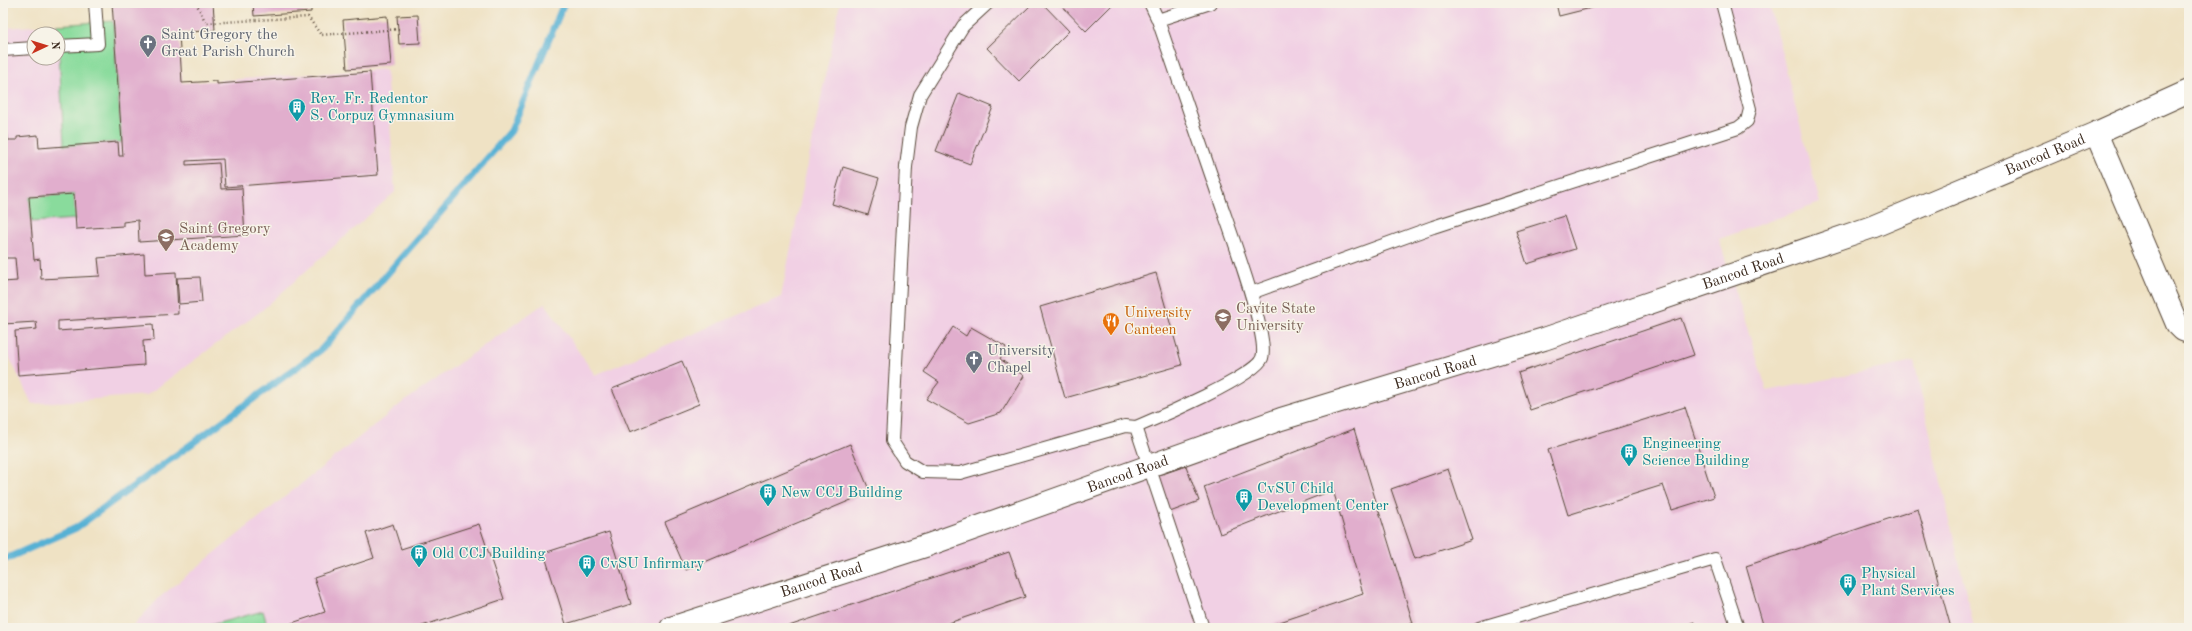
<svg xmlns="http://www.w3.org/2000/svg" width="2192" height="631" font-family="'Old Standard TT',serif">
  <rect width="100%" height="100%" fill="#f7f3e8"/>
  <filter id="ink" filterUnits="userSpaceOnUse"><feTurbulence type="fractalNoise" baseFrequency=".025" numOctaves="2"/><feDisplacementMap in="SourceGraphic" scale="8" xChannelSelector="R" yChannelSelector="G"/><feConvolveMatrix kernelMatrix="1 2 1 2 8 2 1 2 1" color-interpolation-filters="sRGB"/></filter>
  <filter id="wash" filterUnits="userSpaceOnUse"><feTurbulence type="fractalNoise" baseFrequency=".012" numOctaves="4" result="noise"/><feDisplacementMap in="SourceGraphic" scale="16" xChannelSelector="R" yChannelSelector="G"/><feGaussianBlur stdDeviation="0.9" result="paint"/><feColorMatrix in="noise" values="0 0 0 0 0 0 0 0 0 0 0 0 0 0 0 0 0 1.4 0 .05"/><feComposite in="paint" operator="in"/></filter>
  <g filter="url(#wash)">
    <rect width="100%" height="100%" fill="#efe2c4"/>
    <!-- built -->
    <g fill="#f1d0e4" fill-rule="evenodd">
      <polygon points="840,3 1769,3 1820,203 1719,239 1767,391 1914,362 1974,628 131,628 160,597 402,403 545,303 595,375 781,297"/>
      <path d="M177,17L182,83L386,69L395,192L261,311L147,395L32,404L3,344V28ZM34,34H58V58H34Z"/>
    </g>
    <!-- green -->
    <g fill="#89db9c" stroke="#62825d">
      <polygon points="113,21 122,142 64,146 58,34 56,34 56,25"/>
      <polygon points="74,194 76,219 31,222 29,197"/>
      <polygon points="263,611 268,628 200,628"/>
    </g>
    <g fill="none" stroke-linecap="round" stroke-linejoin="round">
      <!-- stream -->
      <polyline stroke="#57b1d4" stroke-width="7" points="3,560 76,528 322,349 511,131 564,3"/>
    </g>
    <g id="blocks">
      <!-- building -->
      <g fill="#e1aecd">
        <polygon points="112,3 213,3 215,30 179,33 182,83 217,81 217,84 370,72 378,175 225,187 223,159 186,161 186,165 219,163 221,189 242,188 245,235 139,242 138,220 123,222 123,226 76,229 74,194 29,197 34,260 40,259 41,279 100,276 98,258 144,254 145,274 176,272 178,314 58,321 58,331 153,324 154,340 143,341 144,365 18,375 15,331 37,329 36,322 3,324 3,282 17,281 15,258 3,258 3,78 8,140 17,140 17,137 38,135 39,148 118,142 119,156 123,156"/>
        <polygon points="253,3 311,3 311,12 254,16"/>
        <polygon points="1033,3 1042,3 1069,31 1019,81 987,48"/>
        <polygon points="1059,3 1114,3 1086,31"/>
        <polygon points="1556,3 1599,3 1599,6 1559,16"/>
        <polygon points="418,15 420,43 399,44 397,16"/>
        <polygon points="387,16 391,65 347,69 343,20"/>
        <polygon points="959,93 993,107 970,164 936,151"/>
        <polygon points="843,167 879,178 868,215 832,204"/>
        <polygon points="1564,216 1575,249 1527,264 1516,231"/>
        <polygon points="1156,273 1182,365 1065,398 1040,307"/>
        <polygon points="200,277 202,302 179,304 177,278"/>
        <polygon points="1681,318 1694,355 1530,410 1518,373"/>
        <polygon points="953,327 966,336 971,327 1006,347 1000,359 1024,376 1001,413 969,423 926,399 939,382 924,372"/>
        <polygon points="682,361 699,404 630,432 612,389"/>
        <polygon points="1685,407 1714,497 1672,510 1663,485 1568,515 1548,450"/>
        <polygon points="1354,429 1413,623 1397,628 1262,628 1363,594 1333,490 1220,534 1204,487"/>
        <polygon points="850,444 870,492 686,570 665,522"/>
        <polygon points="1186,466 1199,501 1170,512 1157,476"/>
        <polygon points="1448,469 1472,540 1415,559 1391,489"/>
        <polygon points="1918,509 1951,628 1764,628 1746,566"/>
        <polygon points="393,524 401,549 479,524 504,599 416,628 286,628 286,625 325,612 314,578 374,558 366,533"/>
        <polygon points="609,532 631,604 566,624 544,553"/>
        <polygon points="1009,552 1025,597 934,628 783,628"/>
        <polygon points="1694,622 1696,628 1677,628"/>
      </g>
    </g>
  </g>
  <g filter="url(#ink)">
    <use href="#blocks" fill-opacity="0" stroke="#564637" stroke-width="1"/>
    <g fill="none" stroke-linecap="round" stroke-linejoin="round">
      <!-- lane casing -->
      <g stroke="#564637" stroke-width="14">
        <g id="lane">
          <polyline points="988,3 963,26 920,95 911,127 906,167 892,441 905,461 923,472 960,473 1125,426 1136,427 1203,628"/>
          <polyline points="1158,20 1210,3"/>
          <polyline points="58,46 98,44 95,3"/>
          <polyline points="3,50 34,48"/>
          <polyline points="1251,293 1433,227 1738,128 1747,121 1750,109 1722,3"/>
          <path d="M1136,427C1158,418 1256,376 1262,358C1270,336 1227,223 1218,195C1198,137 1178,79 1158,20L1150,3"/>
          <polyline points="1479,628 1715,559 1738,628"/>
        </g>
      </g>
      <!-- street casing -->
      <g stroke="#564637" stroke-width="24">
        <polyline id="street" points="2096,133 2177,324 2183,330 2189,332"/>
      </g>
      <!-- secondary casing -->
      <g stroke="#564637" stroke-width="24">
        <g id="secondary">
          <path id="s1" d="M671,628L928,545L1281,419L1544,339L1872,227L2096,133L2189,91"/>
        </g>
      </g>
      <!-- path -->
      <polyline stroke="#564637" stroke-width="2.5" stroke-dasharray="1 3" stroke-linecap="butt" points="196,3 206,23 308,17 321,35 400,29"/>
      <!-- lane -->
      <use href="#lane" stroke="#fff" stroke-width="12"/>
      <!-- street -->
      <use href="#street" stroke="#fff" stroke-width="22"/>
      <!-- secondary -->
      <use href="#secondary" stroke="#fff" stroke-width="22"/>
    </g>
  </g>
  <!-- icons -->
  <defs>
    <g id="church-pin" transform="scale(0.9)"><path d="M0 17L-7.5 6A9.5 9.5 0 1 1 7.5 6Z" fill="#6b7280" stroke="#f7f3e8"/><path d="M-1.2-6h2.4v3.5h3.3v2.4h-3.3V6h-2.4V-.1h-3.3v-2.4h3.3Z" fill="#fff"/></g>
    <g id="building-pin" transform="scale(0.9)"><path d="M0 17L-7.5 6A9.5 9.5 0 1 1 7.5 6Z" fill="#0f9aa8" stroke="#f7f3e8"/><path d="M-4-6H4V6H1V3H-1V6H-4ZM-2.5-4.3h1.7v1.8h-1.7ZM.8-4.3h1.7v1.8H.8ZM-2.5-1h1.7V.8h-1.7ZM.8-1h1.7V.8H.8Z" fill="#fff"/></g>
    <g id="school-pin" transform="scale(0.9)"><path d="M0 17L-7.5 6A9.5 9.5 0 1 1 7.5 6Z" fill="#8d6e63" stroke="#f7f3e8"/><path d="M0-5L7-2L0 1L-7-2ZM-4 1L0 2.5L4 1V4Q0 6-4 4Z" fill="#fff"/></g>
    <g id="university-pin" transform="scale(0.9)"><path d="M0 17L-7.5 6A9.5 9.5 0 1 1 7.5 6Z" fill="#8d6e63" stroke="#f7f3e8"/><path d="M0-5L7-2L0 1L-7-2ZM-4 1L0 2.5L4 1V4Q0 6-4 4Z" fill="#fff"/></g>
    <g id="restaurant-pin" transform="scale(0.9)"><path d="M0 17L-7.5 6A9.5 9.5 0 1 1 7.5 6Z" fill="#e8710a" stroke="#f7f3e8"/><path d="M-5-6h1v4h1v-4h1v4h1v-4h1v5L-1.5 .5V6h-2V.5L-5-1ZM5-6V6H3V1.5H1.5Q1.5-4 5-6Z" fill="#fff"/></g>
  </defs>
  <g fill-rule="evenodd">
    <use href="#church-pin" x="148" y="43"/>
    <use href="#building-pin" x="297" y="107"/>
    <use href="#school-pin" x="166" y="237"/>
    <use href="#university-pin" x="1223" y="317"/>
    <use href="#restaurant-pin" x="1111" y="321"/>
    <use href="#church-pin" x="974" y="359"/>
    <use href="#building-pin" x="1629" y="452"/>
    <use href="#building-pin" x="768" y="492"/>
    <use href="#building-pin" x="1244" y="497"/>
    <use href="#building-pin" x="419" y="553"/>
    <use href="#building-pin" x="587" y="563"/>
    <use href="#building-pin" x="1848" y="582"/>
  </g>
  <g text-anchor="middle" stroke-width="3" stroke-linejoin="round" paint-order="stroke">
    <!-- worship labels -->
    <g font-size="15" fill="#5b616d" stroke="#f7f3e8" text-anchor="start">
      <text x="161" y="39">Saint Gregory the<tspan x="161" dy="17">Great Parish Church</tspan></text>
      <text x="987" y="355">University<tspan x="987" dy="17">Chapel</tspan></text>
    </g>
    <!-- culture labels -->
    <g font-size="15" fill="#0d838f" stroke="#f7f3e8" text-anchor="start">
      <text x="310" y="103">Rev. Fr. Redentor<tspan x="310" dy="17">S. Corpuz Gymnasium</tspan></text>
      <text x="1642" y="448">Engineering<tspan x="1642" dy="17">Science Building</tspan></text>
      <text x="1257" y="493">CvSU Child<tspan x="1257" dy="17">Development Center</tspan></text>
      <text x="781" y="497">New CCJ Building</text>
      <text x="432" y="558">Old CCJ Building</text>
      <text x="600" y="568">CvSU Infirmary</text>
      <text x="1861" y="578">Physical<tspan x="1861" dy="17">Plant Services</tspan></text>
    </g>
    <!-- street labels -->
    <g font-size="15" fill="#3b2a1e" stroke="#f7f3e8">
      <text dy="5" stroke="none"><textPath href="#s1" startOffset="1454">Bancod Road</textPath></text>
      <text dy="5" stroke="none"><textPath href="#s1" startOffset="1130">Bancod Road</textPath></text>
      <text dy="5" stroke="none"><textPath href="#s1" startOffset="806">Bancod Road</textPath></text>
      <text dy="5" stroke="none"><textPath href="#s1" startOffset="482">Bancod Road</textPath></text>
      <text dy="5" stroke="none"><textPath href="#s1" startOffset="158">Bancod Road</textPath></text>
    </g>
    <!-- education labels -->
    <g font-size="15" fill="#785e54" stroke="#f7f3e8" text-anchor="start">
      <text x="179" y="233">Saint Gregory<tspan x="179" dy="17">Academy</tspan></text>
      <text x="1236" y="313">Cavite State<tspan x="1236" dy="17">University</tspan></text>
    </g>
    <!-- food labels -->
    <g font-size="15" fill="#c56008" stroke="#f7f3e8" text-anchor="start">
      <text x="1124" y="317">University<tspan x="1124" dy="17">Canteen</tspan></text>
    </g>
  </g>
  <!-- margin -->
  <rect width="2192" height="631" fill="none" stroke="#f7f3e8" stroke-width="16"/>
  <!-- north arrow -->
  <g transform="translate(46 46) rotate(86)"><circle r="19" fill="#f7f3e8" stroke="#aca397"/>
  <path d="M0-3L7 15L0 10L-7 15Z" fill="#c8321e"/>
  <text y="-6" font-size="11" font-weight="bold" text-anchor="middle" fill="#3b2a1e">N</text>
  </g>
</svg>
